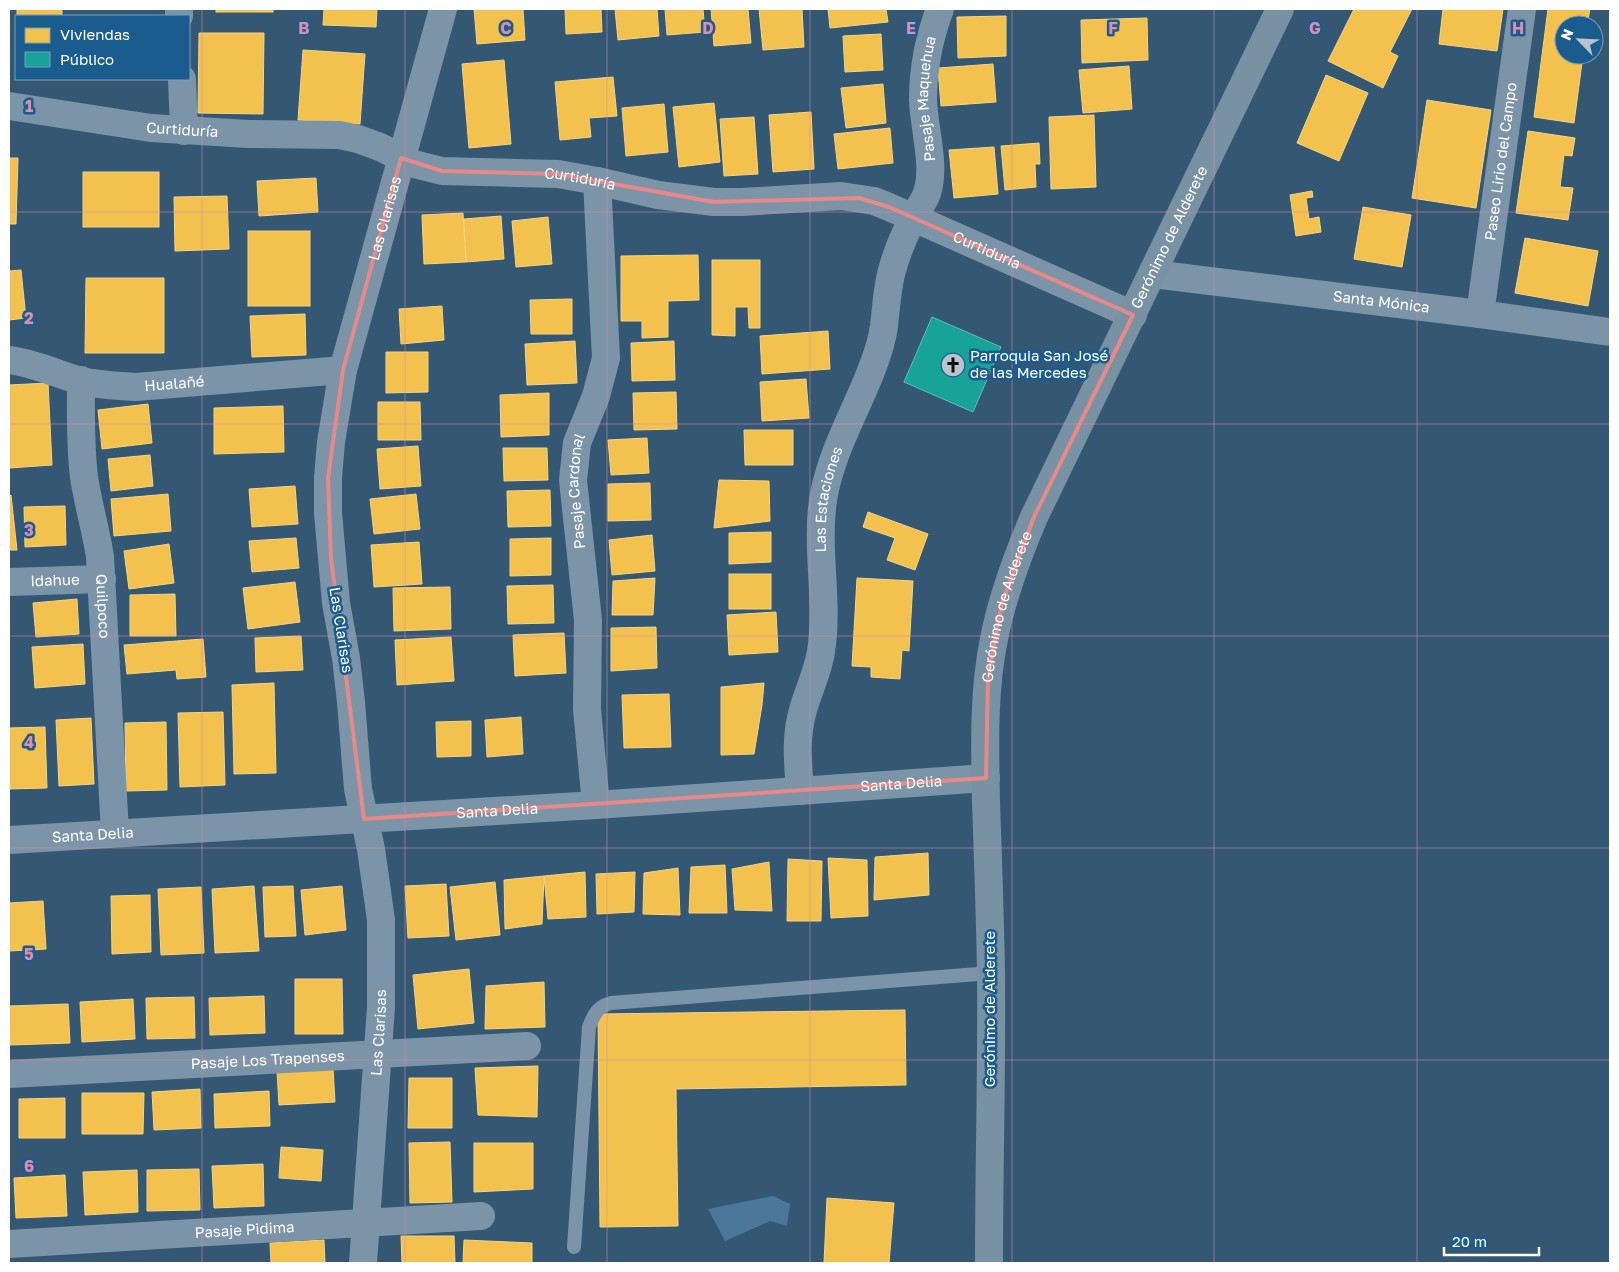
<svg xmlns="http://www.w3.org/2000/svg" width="1619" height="1272" font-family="'Golos Text',sans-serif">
  <rect width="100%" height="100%" fill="#345873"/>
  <!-- water -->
  <polygon fill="#4b789a" points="773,1196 790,1204 787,1226 770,1221 725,1241 708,1209"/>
  <!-- homes -->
  <g fill="#f2c14e" stroke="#f6d483">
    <rect x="17" y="9" width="45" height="7"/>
    <rect x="216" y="9" width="57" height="3"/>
    <polygon points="324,9 377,9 376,27 323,25"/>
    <polygon points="474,9 523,9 525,40 477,44"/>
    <polygon points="565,9 601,9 602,32 566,34"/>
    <polygon points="615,9 657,9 659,36 618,40"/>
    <polygon points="665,9 703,9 705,32 667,35"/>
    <polygon points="711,9 748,9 751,43 714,46"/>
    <polygon points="759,9 802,9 804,47 763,50"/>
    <polygon points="828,9 886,9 888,22 830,28"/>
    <polygon points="1354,9 1412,9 1390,52 1398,56 1383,88 1328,61"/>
    <polygon points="1443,9 1503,9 1497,51 1439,44"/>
    <polygon points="1548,9 1590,9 1587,25 1564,25 1564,55 1583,55 1574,123 1534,117"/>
    <polygon points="1006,16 1006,56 958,58 957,17"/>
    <polygon points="1147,18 1148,60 1082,63 1081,20"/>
    <polygon points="199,33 264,33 263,114 198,113"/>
    <polygon points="881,34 883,70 845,72 843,36"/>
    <polygon points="303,50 365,54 360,124 298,120"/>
    <polygon points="504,60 511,144 469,148 462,64"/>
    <polygon points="993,64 996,102 941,106 938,68"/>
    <polygon points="1129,66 1132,109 1083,113 1079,70"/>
    <polygon points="1326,75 1368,93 1339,161 1297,143"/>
    <polygon points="613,77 617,116 589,118 591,137 560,140 555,82"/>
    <polygon points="883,84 886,123 846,128 841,88"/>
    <polygon points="1427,100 1491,110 1476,208 1412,198"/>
    <polygon points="714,103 720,162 679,167 673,107"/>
    <polygon points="664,104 668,152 626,156 622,108"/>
    <polygon points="811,112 814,169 773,172 769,115"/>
    <polygon points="1094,115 1096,187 1051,189 1049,117"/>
    <polygon points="754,117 758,174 724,176 720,119"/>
    <polygon points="890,128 893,163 838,169 834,134"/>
    <polygon points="1528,131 1575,138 1572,156 1564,155 1560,187 1573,188 1568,220 1516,213"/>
    <polygon points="1039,143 1040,164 1035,164 1036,187 1005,190 1001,146"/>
    <polygon points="994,147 998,194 954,198 949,150"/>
    <polygon points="9,158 18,158 16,224 9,224"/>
    <rect x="83" y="172" width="76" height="55"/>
    <polygon points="316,178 318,212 259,216 257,181"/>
    <polygon points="1312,191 1313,197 1306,198 1309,219 1319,217 1321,232 1296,236 1290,195"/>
    <polygon points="227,196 229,249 175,251 174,197"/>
    <polygon points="1363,207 1411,215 1402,267 1354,259"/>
    <polygon points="463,213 466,262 424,264 422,215"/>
    <polygon points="501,216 504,259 466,262 464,219"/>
    <polygon points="548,217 552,264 516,267 512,221"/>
    <rect x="248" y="231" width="62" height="75"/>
    <polygon points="1525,238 1598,251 1588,306 1515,293"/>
    <polygon points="698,255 699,300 668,301 668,337 642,338 642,321 621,321 621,256"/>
    <polygon points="712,260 760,260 760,328 749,328 748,307 735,307 735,336 712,335"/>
    <polygon points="21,270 26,318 9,320 9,271"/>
    <polygon points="86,278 164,278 164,353 85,353"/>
    <polygon points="572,299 572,334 531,334 530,300"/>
    <polygon points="442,306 444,340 401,344 399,309"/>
    <polygon points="305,314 306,355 252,357 250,316"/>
    <polygon points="828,331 830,369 762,374 760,336"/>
    <polygon points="575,341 577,383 527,385 525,344"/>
    <polygon points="674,341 675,380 632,381 631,343"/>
    <polygon points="386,352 428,352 428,392 386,393"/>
    <polygon points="806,379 809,418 762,421 760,382"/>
    <polygon points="48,383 52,465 9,468 9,385"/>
    <polygon points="676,392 677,429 634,430 633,393"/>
    <polygon points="549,393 549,435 501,437 500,395"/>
    <polygon points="378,402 420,402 421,440 378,440"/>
    <polygon points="148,404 152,443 102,449 98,410"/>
    <polygon points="283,406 284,452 214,454 214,408"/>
    <polygon points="744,430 793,430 793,465 745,465"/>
    <polygon points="647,438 649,473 611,475 608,440"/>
    <polygon points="418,446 421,486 380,489 377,449"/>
    <polygon points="503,448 547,448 548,480 504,481"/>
    <polygon points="150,455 153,486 111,491 108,459"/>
    <polygon points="719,480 769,481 770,521 714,528"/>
    <polygon points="650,483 651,520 608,521 608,484"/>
    <polygon points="295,486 298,524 252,527 249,489"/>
    <polygon points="550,490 551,526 508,527 507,491"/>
    <polygon points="168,494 171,531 114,536 111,499"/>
    <polygon points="416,494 420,529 374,534 370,499"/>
    <polygon points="11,495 17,550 9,550 9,496"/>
    <polygon points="65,506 66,545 25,547 24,507"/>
    <polygon points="868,512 928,534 915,570 887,560 895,538 863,527"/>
    <polygon points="771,532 771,562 729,564 729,533"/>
    <polygon points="652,535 655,571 612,575 609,540"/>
    <polygon points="296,538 299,568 252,572 249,541"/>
    <polygon points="551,538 551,575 510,576 510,539"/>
    <polygon points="419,542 422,584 374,587 371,545"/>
    <polygon points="169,544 174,583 129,589 124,551"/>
    <rect x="729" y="574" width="42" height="35"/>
    <polygon points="655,578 653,615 612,615 613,581"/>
    <polygon points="857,578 913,581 909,651 902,650 900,679 871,677 871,667 852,666"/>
    <polygon points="295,582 300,622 248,629 243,588"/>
    <polygon points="553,585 554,623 508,624 507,586"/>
    <polygon points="450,587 451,629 394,631 393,588"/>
    <polygon points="175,594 176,636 130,636 130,595"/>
    <polygon points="77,599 79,634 36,637 33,603"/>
    <polygon points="776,612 778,652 729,655 727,615"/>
    <polygon points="656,627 657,668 611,671 611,628"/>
    <polygon points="564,633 566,673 515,676 513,635"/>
    <polygon points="301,636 303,670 256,672 255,638"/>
    <polygon points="451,637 454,681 397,685 395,640"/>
    <polygon points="203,639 206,677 177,679 176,670 127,674 124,645"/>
    <polygon points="83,644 85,684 35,688 32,647"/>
    <polygon points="274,683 276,773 234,774 232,685"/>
    <polygon points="764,683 762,705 754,754 721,755 721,687"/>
    <polygon points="669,694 671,747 624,748 622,695"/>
    <polygon points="223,712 225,785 180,787 178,713"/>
    <polygon points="521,717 523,754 487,757 485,720"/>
    <polygon points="91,718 94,784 59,786 56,720"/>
    <polygon points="471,721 471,756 437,757 436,722"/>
    <polygon points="166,722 167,790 126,791 125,723"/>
    <polygon points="45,727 47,788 9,789 9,728"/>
    <polygon points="928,853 929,895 874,900 875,857"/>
    <polygon points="828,858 867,860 868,916 831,918"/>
    <polygon points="788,859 822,861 821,921 787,921"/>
    <polygon points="769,862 772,911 735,910 732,869"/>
    <polygon points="725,865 727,913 689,913 691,867"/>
    <polygon points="678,868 680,915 643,914 644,873"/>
    <polygon points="585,872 586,917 548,919 544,876"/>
    <polygon points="635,872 634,912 597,914 596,874"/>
    <polygon points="544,876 542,924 505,929 504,880"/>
    <polygon points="495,882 500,935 456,940 450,887"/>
    <polygon points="446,884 449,936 408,938 405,886"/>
    <polygon points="254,886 259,951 215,953 212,889"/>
    <polygon points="293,886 296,936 265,937 263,887"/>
    <polygon points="342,886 346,930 305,935 301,890"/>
    <polygon points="201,887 204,953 161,955 158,889"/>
    <polygon points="150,895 151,952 112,954 111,896"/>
    <polygon points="43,901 46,949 9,951 9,903"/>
    <polygon points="469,969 474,1023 418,1029 413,975"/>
    <polygon points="295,979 342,979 343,1034 295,1034"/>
    <polygon points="544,982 545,1027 485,1029 486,986"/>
    <polygon points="264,996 265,1033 210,1035 209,998"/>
    <polygon points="194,997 195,1038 147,1039 146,998"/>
    <polygon points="133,999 135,1039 82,1042 80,1002"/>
    <polygon points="68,1004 70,1043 10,1045 9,1006"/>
    <polygon points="905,1010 906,1085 676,1089 678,1226 600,1227 598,1014"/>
    <polygon points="538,1066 537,1117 478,1115 475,1068"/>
    <polygon points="333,1068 335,1102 279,1105 277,1072"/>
    <polygon points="409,1078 452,1078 452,1128 408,1128"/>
    <polygon points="200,1089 201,1128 154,1130 152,1092"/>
    <polygon points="269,1091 270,1126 215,1128 214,1094"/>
    <polygon points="82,1093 144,1093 143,1134 82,1134"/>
    <polygon points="65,1098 65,1138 19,1138 19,1099"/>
    <polygon points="450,1142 452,1202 410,1203 409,1143"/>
    <polygon points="474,1143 533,1143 533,1189 474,1192"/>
    <polygon points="281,1147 323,1150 321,1181 279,1178"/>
    <polygon points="263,1164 264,1206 214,1208 212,1166"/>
    <polygon points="199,1169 200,1210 147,1211 147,1170"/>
    <polygon points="137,1170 138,1212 85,1215 83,1172"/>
    <polygon points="65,1175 67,1216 16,1218 14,1178"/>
    <polygon points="827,1198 894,1203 889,1263 824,1263"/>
    <polygon points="401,1236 454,1236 455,1263 402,1263"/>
    <polygon points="324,1240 325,1263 271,1263 270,1243"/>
    <polygon points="464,1240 532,1243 532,1263 463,1263"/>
  </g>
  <!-- public -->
  <polygon fill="#17a398" stroke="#5dbfb7" points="932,317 1001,347 973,412 904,382"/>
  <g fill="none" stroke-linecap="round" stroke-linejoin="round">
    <!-- lane -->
    <path stroke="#7b94a7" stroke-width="14" d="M574,1247L589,1027C594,1014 598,1006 611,1003L991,973"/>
    <!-- street -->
    <g stroke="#7b94a7" stroke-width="28">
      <polyline points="179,9 179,16"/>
      <polyline points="182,79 184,131"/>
      <path id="s1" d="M9,106L151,128L248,134L339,135L358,139L380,147L414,164L442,171L558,174L597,181L658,195L714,202H742L841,196L874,201L889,207L1133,315"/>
      <path id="s2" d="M1153,274L1480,314L1610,332"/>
      <path id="s3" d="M1480,314L1522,9"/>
      <path id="s4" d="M9,360C34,363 57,374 81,381C99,385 118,386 136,387L343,370"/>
      <path id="s5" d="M81,380C81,413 80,445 84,477C88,504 96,530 100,557L115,833"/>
      <path id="s6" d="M9,582L102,579"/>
      <path id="s7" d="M800,791C798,763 795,737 803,710C809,688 820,668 822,644C828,595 815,544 824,494C833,448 857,409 873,366C878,353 882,340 884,326C886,309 887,291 891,274C896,255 904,235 913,218C918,209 924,202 927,193C936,166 924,129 923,100C923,68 929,38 940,9"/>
      <path id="s8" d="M596,805L587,709L588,620L573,480L577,443L596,396L606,358L597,181"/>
      <path id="s9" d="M9,840L596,805L986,778"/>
      <path id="s10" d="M9,1074L527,1046"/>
      <path id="s11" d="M9,1244L481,1216"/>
      <path id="s12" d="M363,1263L381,1007V920L371,849L358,789L351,702L346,658L336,603L328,513V478L331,442L343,370L443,9"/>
    </g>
    <!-- secondary -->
    <path stroke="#7891a3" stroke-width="28" id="s13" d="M989,1263C989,1166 992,1069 991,972C990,915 988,858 986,802C985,748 983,692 994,639C1002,597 1017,557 1034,517L1280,9"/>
  </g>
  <!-- marked area -->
  <path fill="none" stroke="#e88989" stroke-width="4" stroke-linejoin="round" d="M401,158L442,171L558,174L714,202L859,198L889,207L1133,315L1034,517L1002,603L988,678L986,778L364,819L331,558L328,478L343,370Z"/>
  <!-- grid -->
  <path fill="none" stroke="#e08cad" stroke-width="1" stroke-opacity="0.55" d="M202,9V1263M405,9V1263M607,9V1263M810,9V1263M1012,9V1263M1214,9V1263M1417,9V1263M9,212H1610M9,424H1610M9,636H1610M9,848H1610M9,1060H1610"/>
  <!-- icons -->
  <defs>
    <g id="church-disc" transform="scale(1.25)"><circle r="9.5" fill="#b8c5ce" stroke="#1a5c8d"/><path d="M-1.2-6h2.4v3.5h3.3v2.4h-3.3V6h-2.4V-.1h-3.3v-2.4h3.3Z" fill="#111"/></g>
  </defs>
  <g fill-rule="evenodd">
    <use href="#church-disc" x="953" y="365"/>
  </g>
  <g text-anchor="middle" stroke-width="5" stroke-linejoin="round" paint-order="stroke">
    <!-- street labels -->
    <g font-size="15" fill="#fff" stroke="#1a5c8d">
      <text dy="5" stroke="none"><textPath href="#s7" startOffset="716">Pasaje Maquehua</textPath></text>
      <text dy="5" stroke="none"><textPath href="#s1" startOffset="175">Curtiduría</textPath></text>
      <text dy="5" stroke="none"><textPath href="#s3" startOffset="154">Paseo Lirio del Campo</textPath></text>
      <text dy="5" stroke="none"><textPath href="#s1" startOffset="580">Curtiduría</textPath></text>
      <text dy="5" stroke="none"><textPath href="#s12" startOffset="1056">Las Clarisas</textPath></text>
      <text dy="5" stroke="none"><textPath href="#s13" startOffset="1064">Gerónimo de Alderete</textPath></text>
      <text dy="5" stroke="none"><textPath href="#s1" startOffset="1000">Curtiduría</textPath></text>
      <text dy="5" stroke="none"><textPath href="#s2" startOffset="230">Santa Mónica</textPath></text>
      <text dy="5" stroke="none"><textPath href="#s4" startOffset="169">Hualañé</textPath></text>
      <text dy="5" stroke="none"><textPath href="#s8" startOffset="315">Pasaje Cardonal</textPath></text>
      <text dy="5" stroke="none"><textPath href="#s7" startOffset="296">Las Estaciones</textPath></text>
      <text dy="5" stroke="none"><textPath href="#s6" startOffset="46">Idahue</textPath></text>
      <text dy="5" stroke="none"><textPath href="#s5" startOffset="228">Quilpoco</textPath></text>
      <text dy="5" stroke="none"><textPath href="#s13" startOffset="659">Gerónimo de Alderete</textPath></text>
      <text transform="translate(341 630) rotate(81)" y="5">Las Clarisas</text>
      <text dy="5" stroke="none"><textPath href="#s9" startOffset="894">Santa Delia</textPath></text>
      <text dy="5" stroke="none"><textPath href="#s9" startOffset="489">Santa Delia</textPath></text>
      <text dy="5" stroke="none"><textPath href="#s9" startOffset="84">Santa Delia</textPath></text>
      <text transform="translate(990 1009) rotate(-90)" y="5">Gerónimo de Alderete</text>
      <text dy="5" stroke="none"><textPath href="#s12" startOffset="231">Las Clarisas</textPath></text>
      <text dy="5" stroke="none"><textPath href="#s10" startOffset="259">Pasaje Los Trapenses</textPath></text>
      <text dy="5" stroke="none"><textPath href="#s11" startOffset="236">Pasaje Pidima</textPath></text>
    </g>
    <!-- poi labels -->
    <g font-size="15" fill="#fff" stroke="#1a5c8d" text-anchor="start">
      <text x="970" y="361">Parroquia San José<tspan x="970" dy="17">de las Mercedes</tspan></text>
    </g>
  </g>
  <g font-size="16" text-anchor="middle" font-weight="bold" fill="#e08cad" stroke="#1a5c8d" stroke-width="5" stroke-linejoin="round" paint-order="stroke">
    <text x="304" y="34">B</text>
    <text x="506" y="34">C</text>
    <text x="708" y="34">D</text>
    <text x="911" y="34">E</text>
    <text x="1113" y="34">F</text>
    <text x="1315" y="34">G</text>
    <text x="1518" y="34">H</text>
    <text x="29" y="112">1</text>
    <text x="29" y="324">2</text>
    <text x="29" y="536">3</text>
    <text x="29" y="748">4</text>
    <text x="29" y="960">5</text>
    <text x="29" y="1172">6</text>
  </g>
  <!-- border -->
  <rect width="1619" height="1272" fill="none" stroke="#ffffff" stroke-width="20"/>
  <!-- legend -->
  <rect x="15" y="15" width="175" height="65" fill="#1a5c8d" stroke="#769dbb"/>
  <rect x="25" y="28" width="25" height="15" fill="#f2c14e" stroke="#769dbb"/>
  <text x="60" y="40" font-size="15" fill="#ffffff">Viviendas</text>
  <rect x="25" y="52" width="25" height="15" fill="#17a398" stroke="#769dbb"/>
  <text x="60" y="65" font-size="15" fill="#ffffff">Público</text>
  <!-- north arrow -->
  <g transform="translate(1579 40) rotate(294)"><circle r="24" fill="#1a5c8d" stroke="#769dbb"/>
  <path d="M0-4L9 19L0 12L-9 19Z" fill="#b8c5ce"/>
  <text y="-8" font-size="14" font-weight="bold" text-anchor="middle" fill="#ffffff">N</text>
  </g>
  <!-- scale -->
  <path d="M1444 1247v8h95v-8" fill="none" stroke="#ffffff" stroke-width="2.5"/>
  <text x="1452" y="1247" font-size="15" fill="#ffffff" stroke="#1a5c8d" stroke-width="4" paint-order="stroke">20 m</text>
</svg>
